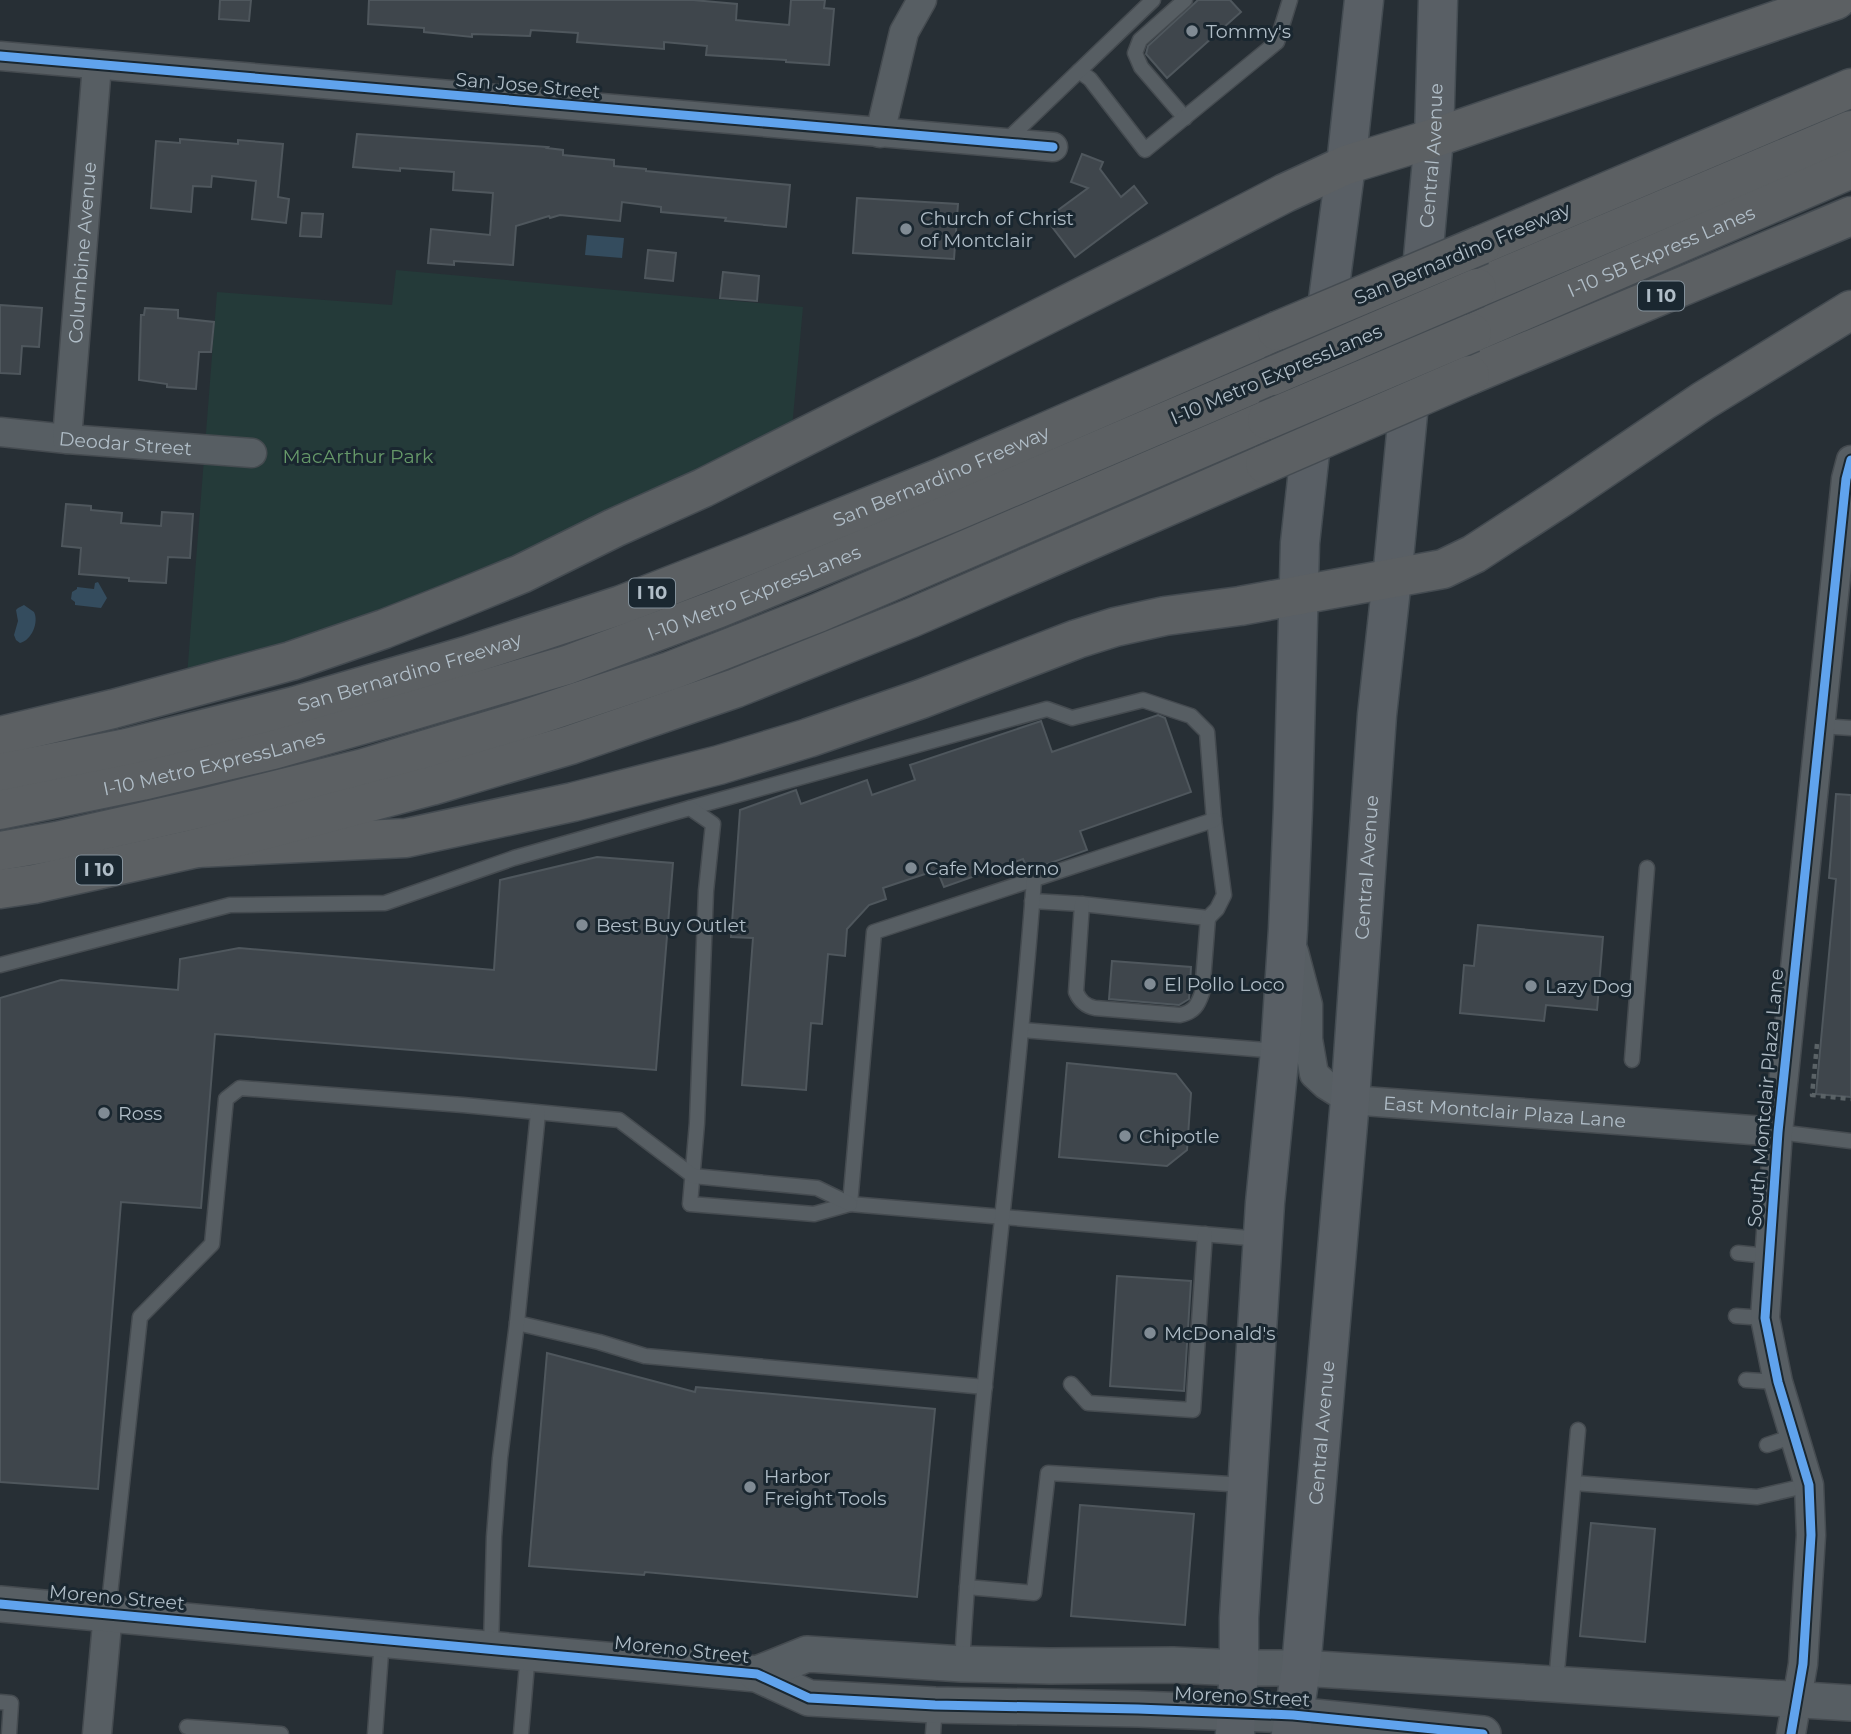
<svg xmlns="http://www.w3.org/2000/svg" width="1851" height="1734" font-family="Montserrat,sans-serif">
  <rect width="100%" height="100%" fill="#272f35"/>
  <!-- green -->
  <polygon fill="#243a39" points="396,270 803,307 792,428 655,500 363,619 187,676 217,292 392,305"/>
  <!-- water -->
  <g fill="#344c5e">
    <polygon points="587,235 624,238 622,258 585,255"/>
    <polygon points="98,582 107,598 101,608 75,605 75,602 71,599 72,592 77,589 77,587 94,589 95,583"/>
    <path d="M24,605L34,612C39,622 32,640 20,643L16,640L14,635L18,621L16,610L18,608Z"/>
  </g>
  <!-- building -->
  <g fill="#3f464c" stroke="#4f575d" stroke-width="2">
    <polygon points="220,0 251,0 249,21 219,19"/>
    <polygon points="369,0 693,0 737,4 736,20 789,25 791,0 825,0 824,8 834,9 829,65 786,62 786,60 706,55 707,46 664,42 664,49 577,42 578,33 531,30 530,36 472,34 472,37 424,32 424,28 368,24"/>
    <polygon points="1198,0 1230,0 1241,12 1167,78 1146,54 1148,46"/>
    <polygon points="357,134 548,147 547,148 563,150 563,155 614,160 614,166 646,169 646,171 790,185 786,227 725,221 726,218 661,212 661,207 622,202 620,221 560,215 550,218 549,216 516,226 513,265 454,261 454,265 428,263 431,229 490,235 493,193 453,190 454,172 400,168 400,171 353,167"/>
    <polygon points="180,139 238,144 238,140 283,144 278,197 289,199 286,223 252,219 256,181 212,176 211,187 193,186 191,212 151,208 156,141 180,143"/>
    <polygon points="1082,154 1103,162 1100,169 1121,197 1134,186 1147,203 1075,257 1046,219 1088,188 1071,182"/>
    <polygon points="857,198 958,204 954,259 853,253"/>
    <polygon points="302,213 323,214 321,237 300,236"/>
    <polygon points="648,250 676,253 673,281 645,278"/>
    <polygon points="723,272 759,276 757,301 720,298"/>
    <polygon points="0,305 42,308 39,347 22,346 20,374 0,373"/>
    <polygon points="145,308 178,310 178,318 214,322 211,352 199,352 196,389 167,387 167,384 139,380 141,315 144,315"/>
    <polygon points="66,504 91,506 91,510 122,513 121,523 161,526 162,512 193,514 190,558 168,557 166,583 129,581 129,578 79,574 81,548 62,546"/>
    <polygon points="1158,715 1165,718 1191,792 1080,831 1087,850 1028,871 1023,859 944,887 937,870 883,888 886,899 869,905 847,929 845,956 828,954 822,1024 811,1023 806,1090 742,1085 753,938 731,937 740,810 796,790 801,804 867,780 872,795 915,780 910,765 1041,721 1052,752"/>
    <polygon points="1836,794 1851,795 1851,1097 1816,1094 1836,879 1829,878"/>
    <polygon points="597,857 673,863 656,1070 215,1034 201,1208 121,1202 98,1489 0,1482 0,998 61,980 178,990 180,959 239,948 494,970 500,880"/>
    <polygon points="1478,925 1603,937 1597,1010 1546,1005 1544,1021 1460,1013 1464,965 1474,966"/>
    <polygon points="1112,961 1191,967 1189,999 1179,1005 1109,999"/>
    <polygon points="1067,1063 1176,1074 1191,1093 1187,1150 1167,1166 1059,1157"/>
    <polygon points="1117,1276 1191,1281 1184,1391 1110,1386"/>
    <polygon points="547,1353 695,1392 696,1387 935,1409 917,1597 645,1572 644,1575 529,1566"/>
    <polygon points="1080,1505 1194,1514 1185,1625 1071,1616"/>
    <polygon points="1591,1523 1655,1529 1645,1642 1580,1636"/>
  </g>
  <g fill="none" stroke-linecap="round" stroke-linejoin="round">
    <!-- service casing -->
    <g stroke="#454b50" stroke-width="17">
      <g id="service">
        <polyline points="1185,0 1140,40 1135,53 1141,67 1185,118"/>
        <polyline points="1079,71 1090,79 1145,150 1277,42 1290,0"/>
        <polyline points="1005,142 1153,0"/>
        <polyline points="1820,726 1851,728"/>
        <polyline points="690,808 1047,709 1072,718 1143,700 1191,716 1207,732 1214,820 1224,895 1217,909 1208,918 1082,904 1032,901"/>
        <path d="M1082,904L1076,992C1080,1001 1085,1006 1095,1008L1180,1015C1194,1012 1198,1005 1202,993L1208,918"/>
        <polyline points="0,965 230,905 385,903 514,858 690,808 713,824 706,891 697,1123 690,1204 814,1214 850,1204 1261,1239"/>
        <polyline points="1022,1030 1278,1051"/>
        <polyline points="1632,1060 1647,868"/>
        <polyline points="1778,1132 1851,1141"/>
        <polyline points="850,1204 874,932 1214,820"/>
        <polyline points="1738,1253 1768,1256"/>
        <polyline points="1736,1316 1765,1318"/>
        <polyline points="517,1323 599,1342 645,1356 985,1387"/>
        <polyline points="1746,1380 1778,1382"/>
        <polyline points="1071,1384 1088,1403 1193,1410 1205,1234"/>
        <polyline points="1767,1445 1794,1436"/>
        <polyline points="1574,1483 1757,1497 1809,1485"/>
        <polyline points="967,1587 1034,1593 1048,1473 1246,1485"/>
        <polyline points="108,1613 140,1317 212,1244 226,1099 240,1088 463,1105 619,1120 693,1176 817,1188 850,1204"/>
        <polyline points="491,1648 494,1537 500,1458 517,1323 538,1113"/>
        <path d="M962,1664C977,1401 1015,1141 1034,879"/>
        <polyline points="1556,1683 1578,1430"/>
        <polyline points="0,1702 11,1703 9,1734"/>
        <polyline points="187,1727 281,1734"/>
        <polyline points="375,1734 382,1639"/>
        <polyline points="521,1734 528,1653"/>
        <polyline points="933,1734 935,1705"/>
      </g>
    </g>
    <!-- minor casing -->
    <g stroke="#454b50" stroke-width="31">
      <g id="minor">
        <polyline points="0,56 1053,147"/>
        <polyline points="880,133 904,32 922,0"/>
        <path id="s1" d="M0,432L67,439L252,453"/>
        <path id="s2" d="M67,439L97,65"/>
        <path id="s3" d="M1294,952L1308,1005V1039L1314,1074L1326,1085L1350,1100L1778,1132"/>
        <polyline points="97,1734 108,1613"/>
        <polyline points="1791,1734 1803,1664 1811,1535 1809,1485 1778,1382 1765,1318 1778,1132 1846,479 1851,460"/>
      </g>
    </g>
    <!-- tertiary casing -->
    <g stroke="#454b50" stroke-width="38">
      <g id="tertiary">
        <polyline points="0,1604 757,1674 809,1698 935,1705 1138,1709 1293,1715 1483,1734"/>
        <polyline points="757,1674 807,1654 962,1664 1050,1666 1173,1665 1239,1668 1301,1668 1851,1703"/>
      </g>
    </g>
    <!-- primary casing -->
    <g stroke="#444c52" stroke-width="41">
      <g id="primary">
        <path id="s4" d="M1419,302L1434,138L1438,0"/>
        <polyline points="1323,338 1346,165 1364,0"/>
        <polyline points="1235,1734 1239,1668 1239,1618 1265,1203 1280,1051 1288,929 1293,808 1300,543 1314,416"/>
        <path id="s5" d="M1291,1734L1301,1668L1350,1100L1377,715L1392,579L1412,372"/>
      </g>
    </g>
    <!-- motorway casing -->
    <g stroke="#444b51" stroke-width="41">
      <g id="motorway">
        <polyline points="1481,245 1851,88"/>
        <polyline points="1477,288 1851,130"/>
        <path id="s6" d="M1472,333L1851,169"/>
        <polyline points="1470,375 1851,216"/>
        <polyline points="0,736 113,709 291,661 384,629 455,601 521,574 614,528 703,488 1167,254 1285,193 1346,165 1434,138 1836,0"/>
        <path id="s7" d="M0,773L127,748L295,706L466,656L621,605L754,553L942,477L1277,331"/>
        <path id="s8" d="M0,810L142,781L273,750L404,713L567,665L717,609L954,512L1272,376"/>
        <polyline points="197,848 406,838 573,802 719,765 808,738 921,699 1077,639 1115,627 1165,616 1240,606 1443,569 1474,554 1563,496 1703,401 1851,310"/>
        <polyline points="0,851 57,841 207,807 364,768 520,721 670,671 818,613 1267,420"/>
        <polyline points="0,889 34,884 197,848 431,786 570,745 736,688 911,618 1265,464"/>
      </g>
    </g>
    <!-- path -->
    <polyline stroke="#5a6266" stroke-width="4.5" stroke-dasharray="5 5" stroke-linecap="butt" points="1817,1044 1812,1095 1851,1099"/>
    <!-- service -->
    <use href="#service" stroke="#575e63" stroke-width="14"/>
    <!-- minor -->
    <use href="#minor" stroke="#575e63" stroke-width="28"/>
    <!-- tertiary -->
    <use href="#tertiary" stroke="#575e63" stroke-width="35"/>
    <!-- primary -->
    <use href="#primary" stroke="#595f65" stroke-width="38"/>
    <!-- motorway -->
    <use href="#motorway" stroke="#5c6063" stroke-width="38"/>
    <!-- motorway-bridge casing -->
    <g stroke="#444b51" stroke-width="41" stroke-linecap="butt">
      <g id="motorway-bridge">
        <polyline points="1277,331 1481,245"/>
        <polyline points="1272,376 1477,288"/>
        <polyline points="1267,420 1472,333"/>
        <polyline points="1265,464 1470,375"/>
      </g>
    </g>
    <!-- motorway-bridge -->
    <use href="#motorway-bridge" stroke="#5c6063" stroke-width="38"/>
    <!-- cycleway casing -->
    <g stroke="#1a2730" stroke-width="13">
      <g id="cycleway">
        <polyline points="0,56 1053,147"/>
        <polyline points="0,1604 757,1674 809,1698 935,1705 1138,1709 1293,1715 1483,1734"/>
        <polyline points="1791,1734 1803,1664 1811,1535 1809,1485 1778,1382 1765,1318 1778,1132 1846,479 1851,460"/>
      </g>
    </g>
    <!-- cycleway -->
    <use href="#cycleway" stroke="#60a3ed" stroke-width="9"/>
  </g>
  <!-- markers -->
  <g fill="#808b94" stroke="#1a2730" stroke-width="2.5">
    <circle cx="1192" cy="31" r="7"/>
    <circle cx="906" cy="229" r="7"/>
    <circle cx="911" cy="868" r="7"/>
    <circle cx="582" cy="925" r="7"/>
    <circle cx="1150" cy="984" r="7"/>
    <circle cx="1531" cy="986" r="7"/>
    <circle cx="104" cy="1113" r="7"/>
    <circle cx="1125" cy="1136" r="7"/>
    <circle cx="1150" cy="1333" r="7"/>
    <circle cx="750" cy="1487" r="7"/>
  </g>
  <g text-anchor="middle" stroke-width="6" stroke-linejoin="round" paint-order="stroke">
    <!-- shield labels -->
    <g fill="#1a2730" stroke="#83909a" stroke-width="2">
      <rect x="1638" y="281.5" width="46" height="29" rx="5"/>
      <rect x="629" y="578.5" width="46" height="29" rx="5"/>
      <rect x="76" y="855.5" width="46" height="29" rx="5"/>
    </g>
    <g font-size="18" font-weight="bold" fill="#b0bdc7">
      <text x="1661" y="302">I 10</text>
      <text x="652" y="599">I 10</text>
      <text x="99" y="876">I 10</text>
    </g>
    <!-- poi labels -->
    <g font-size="19" fill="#b0bdc7" stroke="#1a2730" text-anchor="start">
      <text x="1206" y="38">Tommy's</text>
      <text x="920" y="225">Church of Christ<tspan x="920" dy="22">of Montclair</tspan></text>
      <text x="925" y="875">Cafe Moderno</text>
      <text x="596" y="932">Best Buy Outlet</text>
      <text x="1164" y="991">El Pollo Loco</text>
      <text x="1545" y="993">Lazy Dog</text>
      <text x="118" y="1120">Ross</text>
      <text x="1139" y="1143">Chipotle</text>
      <text x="1164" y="1340">McDonald's</text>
      <text x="764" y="1483">Harbor<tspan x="764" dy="22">Freight Tools</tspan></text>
    </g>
    <!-- street labels -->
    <g font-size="19" fill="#b0bdc7" stroke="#1a2730">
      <text transform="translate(528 85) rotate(5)" y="7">San Jose Street</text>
      <text dy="7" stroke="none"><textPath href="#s4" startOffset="147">Central Avenue</textPath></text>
      <text dy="7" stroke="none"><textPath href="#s6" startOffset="206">I-10 SB Express Lanes</textPath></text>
      <text dy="7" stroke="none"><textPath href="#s2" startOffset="187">Columbine Avenue</textPath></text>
      <text transform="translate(1462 253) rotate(-23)" y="7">San Bernardino Freeway</text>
      <text transform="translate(1276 374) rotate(-23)" y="7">I-10 Metro ExpressLanes</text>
      <text dy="7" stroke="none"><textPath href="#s1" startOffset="126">Deodar Street</textPath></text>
      <text dy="7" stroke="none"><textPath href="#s7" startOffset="989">San Bernardino Freeway</textPath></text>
      <text dy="7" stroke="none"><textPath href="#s8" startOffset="786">I-10 Metro ExpressLanes</textPath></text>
      <text dy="7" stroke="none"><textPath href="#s7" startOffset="422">San Bernardino Freeway</textPath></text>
      <text dy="7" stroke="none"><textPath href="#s8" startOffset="219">I-10 Metro ExpressLanes</textPath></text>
      <text dy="7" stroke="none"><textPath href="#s5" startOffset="870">Central Avenue</textPath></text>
      <text transform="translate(1765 1098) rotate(-85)" y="7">South Montclair Plaza Lane</text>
      <text dy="7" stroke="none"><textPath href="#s3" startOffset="324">East Montclair Plaza Lane</textPath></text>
      <text dy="7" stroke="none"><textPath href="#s5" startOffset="303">Central Avenue</textPath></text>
      <text transform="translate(117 1597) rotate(5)" y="7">Moreno Street</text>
      <text transform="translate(682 1649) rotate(6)" y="7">Moreno Street</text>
      <text transform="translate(1242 1696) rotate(3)" y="7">Moreno Street</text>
    </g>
    <!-- park labels -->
    <g font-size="19" fill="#669969" stroke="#1a2730">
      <text x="358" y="463">MacArthur Park</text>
    </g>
  </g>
</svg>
